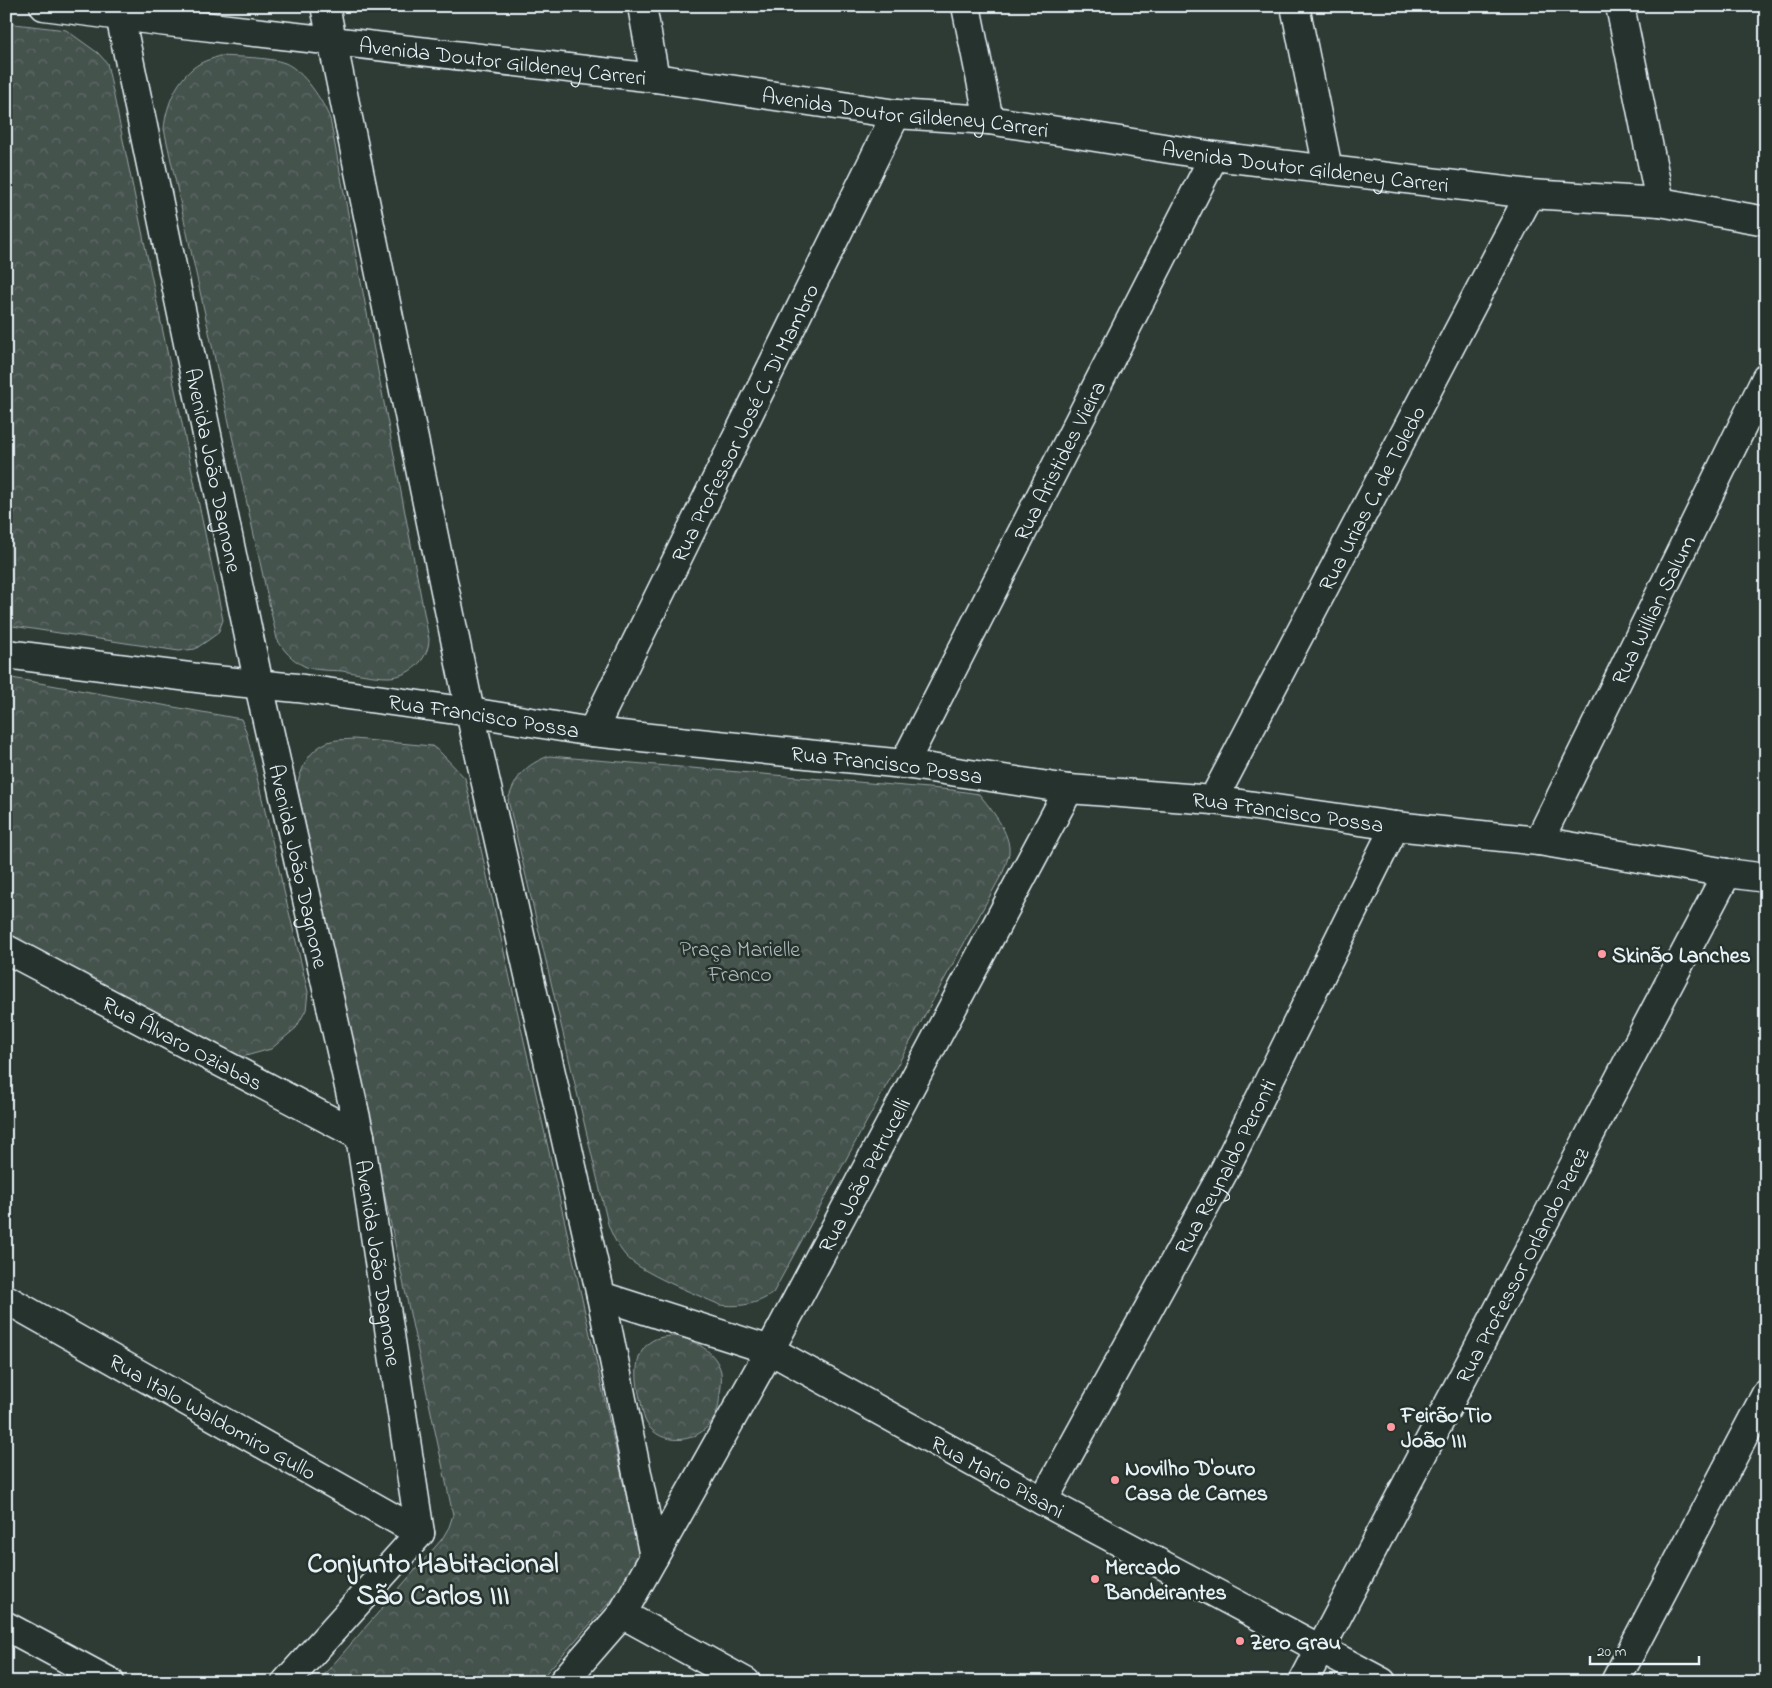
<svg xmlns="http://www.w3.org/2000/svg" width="1772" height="1688" font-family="'Indie Flower',sans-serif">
  <defs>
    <pattern id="park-crowns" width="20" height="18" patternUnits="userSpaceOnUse" patternTransform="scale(1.25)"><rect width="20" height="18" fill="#45524e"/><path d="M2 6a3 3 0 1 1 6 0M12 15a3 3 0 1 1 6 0" fill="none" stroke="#606b68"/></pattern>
  </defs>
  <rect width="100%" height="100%" fill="#2e3b35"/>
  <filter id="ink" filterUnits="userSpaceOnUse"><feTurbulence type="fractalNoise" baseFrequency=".02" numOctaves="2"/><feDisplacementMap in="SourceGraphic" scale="10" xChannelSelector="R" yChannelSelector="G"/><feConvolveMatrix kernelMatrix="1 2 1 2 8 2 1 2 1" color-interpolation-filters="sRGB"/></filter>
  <g filter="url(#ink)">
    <!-- park -->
    <g fill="url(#park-crowns)" stroke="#96a2a3">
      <polygon points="6,23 66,30 98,53 107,63 223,620 218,633 207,641 195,649 179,651 6,625"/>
      <path d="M219,56C236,57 270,57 285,63C304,71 323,101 330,119L429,639C429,660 409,677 388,677C373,677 357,673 342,671C331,670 314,671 304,666C291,659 284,651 277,639L164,129C166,105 178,75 201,63C206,60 213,59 219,56Z"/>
      <polygon points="6,677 241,719 246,731 308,992 306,1010 296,1028 271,1049 242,1057 230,1053 6,936"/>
      <path d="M354,739L432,746L440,752L465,778L638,1548V1564L619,1592L538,1682H318L442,1539L449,1527L453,1515L297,785C302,768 308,751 326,743C333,739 346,740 354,739Z"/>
      <path d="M549,756L952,790L979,794C991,809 1011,833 1009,853C1008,859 1005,866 1003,872L773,1293C757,1305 739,1307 720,1305C696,1294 640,1273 625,1255C617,1245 612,1235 608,1224L508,800C516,776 525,765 549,756Z"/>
      <path d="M676,1336C694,1340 716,1351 721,1372C722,1378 721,1388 720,1394C718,1410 718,1416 706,1428C689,1445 656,1444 645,1420C643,1415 642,1407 641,1402C636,1382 632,1356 650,1342C657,1337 667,1336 676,1336Z"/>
    </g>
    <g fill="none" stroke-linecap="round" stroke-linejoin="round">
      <!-- minor casing -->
      <g stroke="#e8f1f8" stroke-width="31">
        <g id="minor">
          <path id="s1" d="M44,6L159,21L655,78L896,114L989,120L1214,156L1530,194L1660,202L1766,221"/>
          <path id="s2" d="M118,6L259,685L360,1136L420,1533L286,1682"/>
          <polyline points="325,6 470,712 601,1296 654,1557 622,1614 563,1682"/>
          <polyline points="642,6 655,78"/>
          <polyline points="966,6 989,120"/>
          <polyline points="1295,6 1328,169"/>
          <polyline points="1620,6 1660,202"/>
          <path id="s3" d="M6,654L205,679L297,688L470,712L592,732L904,764L1069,789L1213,800L1395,826L1539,841L1727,873L1766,878"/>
          <path id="s4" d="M592,732L896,114"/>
          <path id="s5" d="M904,764L1214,156"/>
          <path id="s6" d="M1213,800L1530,194"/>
          <path id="s7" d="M1539,841L1766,378"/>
          <path id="s8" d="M6,949L360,1136"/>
          <path id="s9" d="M601,1296L770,1350L1043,1501L1382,1682"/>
          <path id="s10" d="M6,1299L420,1533"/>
          <path id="s11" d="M1043,1501L1224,1171L1395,826"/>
          <path id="s12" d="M654,1557L770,1350L1069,789"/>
          <polyline points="622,1614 746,1682"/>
          <polyline points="6,1626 110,1682"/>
          <path id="s13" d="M1303,1682L1727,873"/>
          <polyline points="1615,1682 1766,1394"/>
        </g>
      </g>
      <!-- minor -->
      <use href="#minor" stroke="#26332d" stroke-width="28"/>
    </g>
  </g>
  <!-- markers -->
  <g fill="#ff9aa2" stroke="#26332d" stroke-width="2">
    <circle cx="1602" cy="954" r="5"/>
    <circle cx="1391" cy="1427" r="5"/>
    <circle cx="1115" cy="1480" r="5"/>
    <circle cx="1095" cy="1579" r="5"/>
    <circle cx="1240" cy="1641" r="5"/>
  </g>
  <g text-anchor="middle" stroke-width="5" stroke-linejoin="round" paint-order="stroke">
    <!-- street labels -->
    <g font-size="22" fill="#e8f1f8" stroke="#26332d">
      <text dy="8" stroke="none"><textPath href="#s1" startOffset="462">Avenida Doutor Gildeney Carreri</textPath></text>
      <text dy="8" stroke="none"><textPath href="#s1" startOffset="868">Avenida Doutor Gildeney Carreri</textPath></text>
      <text dy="8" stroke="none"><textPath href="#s1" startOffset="1272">Avenida Doutor Gildeney Carreri</textPath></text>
      <text dy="8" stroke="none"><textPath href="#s4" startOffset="345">Rua Professor José C. Di Mambro</textPath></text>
      <text dy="8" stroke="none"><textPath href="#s5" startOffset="341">Rua Aristides Vieira</textPath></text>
      <text dy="8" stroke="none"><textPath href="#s2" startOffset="474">Avenida João Dagnone</textPath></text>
      <text dy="8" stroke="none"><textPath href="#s6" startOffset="341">Rua Urias C. de Toledo</textPath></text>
      <text dy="8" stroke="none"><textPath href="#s7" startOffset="258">Rua Willian Salum</textPath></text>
      <text dy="8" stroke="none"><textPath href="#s3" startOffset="482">Rua Francisco Possa</textPath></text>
      <text dy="8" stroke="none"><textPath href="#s3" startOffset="888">Rua Francisco Possa</textPath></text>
      <text dy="8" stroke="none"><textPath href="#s3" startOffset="1292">Rua Francisco Possa</textPath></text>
      <text dy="8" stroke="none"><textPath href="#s2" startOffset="879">Avenida João Dagnone</textPath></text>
      <text dy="8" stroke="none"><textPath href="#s8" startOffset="200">Rua Álvaro Oziabas</textPath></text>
      <text dy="8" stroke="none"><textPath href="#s11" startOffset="381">Rua Reynaldo Peronti</textPath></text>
      <text dy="8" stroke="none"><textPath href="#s12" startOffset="436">Rua João Petrucelli</textPath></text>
      <text dy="8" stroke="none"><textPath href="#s2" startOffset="1284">Avenida João Dagnone</textPath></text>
      <text dy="8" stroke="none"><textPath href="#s13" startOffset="471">Rua Professor Orlando Perez</textPath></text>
      <text dy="8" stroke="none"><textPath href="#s10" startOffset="238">Rua Italo Waldomiro Gullo</textPath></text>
      <text dy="8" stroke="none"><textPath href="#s9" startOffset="438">Rua Mario Pisani</textPath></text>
    </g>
    <!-- park labels -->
    <g font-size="22" fill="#afb9bc" stroke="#26332d">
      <text x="740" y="956">Praça Marielle<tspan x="740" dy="25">Franco</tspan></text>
    </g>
    <!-- poi labels -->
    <g font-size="22" font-weight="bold" fill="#e8f1f8" stroke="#26332d" text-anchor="start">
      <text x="1612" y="962">Skinão Lanches</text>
      <text x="1401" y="1422">Feirão Tio<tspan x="1401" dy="25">João III</tspan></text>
      <text x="1125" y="1475">Novilho D'ouro<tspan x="1125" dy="25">Casa de Carnes</tspan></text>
      <text x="1105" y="1574">Mercado<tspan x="1105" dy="25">Bandeirantes</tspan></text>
      <text x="1250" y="1649">Zero Grau</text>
    </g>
    <!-- district labels -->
    <g font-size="28" font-weight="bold" fill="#e8f1f8" stroke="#26332d">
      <text x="433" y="1572">Conjunto Habitacional<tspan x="433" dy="32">São Carlos III</tspan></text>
    </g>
  </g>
  <!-- margin -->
  <rect width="1772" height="1688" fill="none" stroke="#26332d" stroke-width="25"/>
  <rect x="12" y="12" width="1747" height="1663" fill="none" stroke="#e8f1f8" stroke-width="2" filter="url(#ink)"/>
  <!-- scale -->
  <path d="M1590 1656v8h109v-8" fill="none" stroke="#e8f1f8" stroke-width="2.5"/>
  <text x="1597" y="1656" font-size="15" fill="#e8f1f8" stroke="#26332d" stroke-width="4" paint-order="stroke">20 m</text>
</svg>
